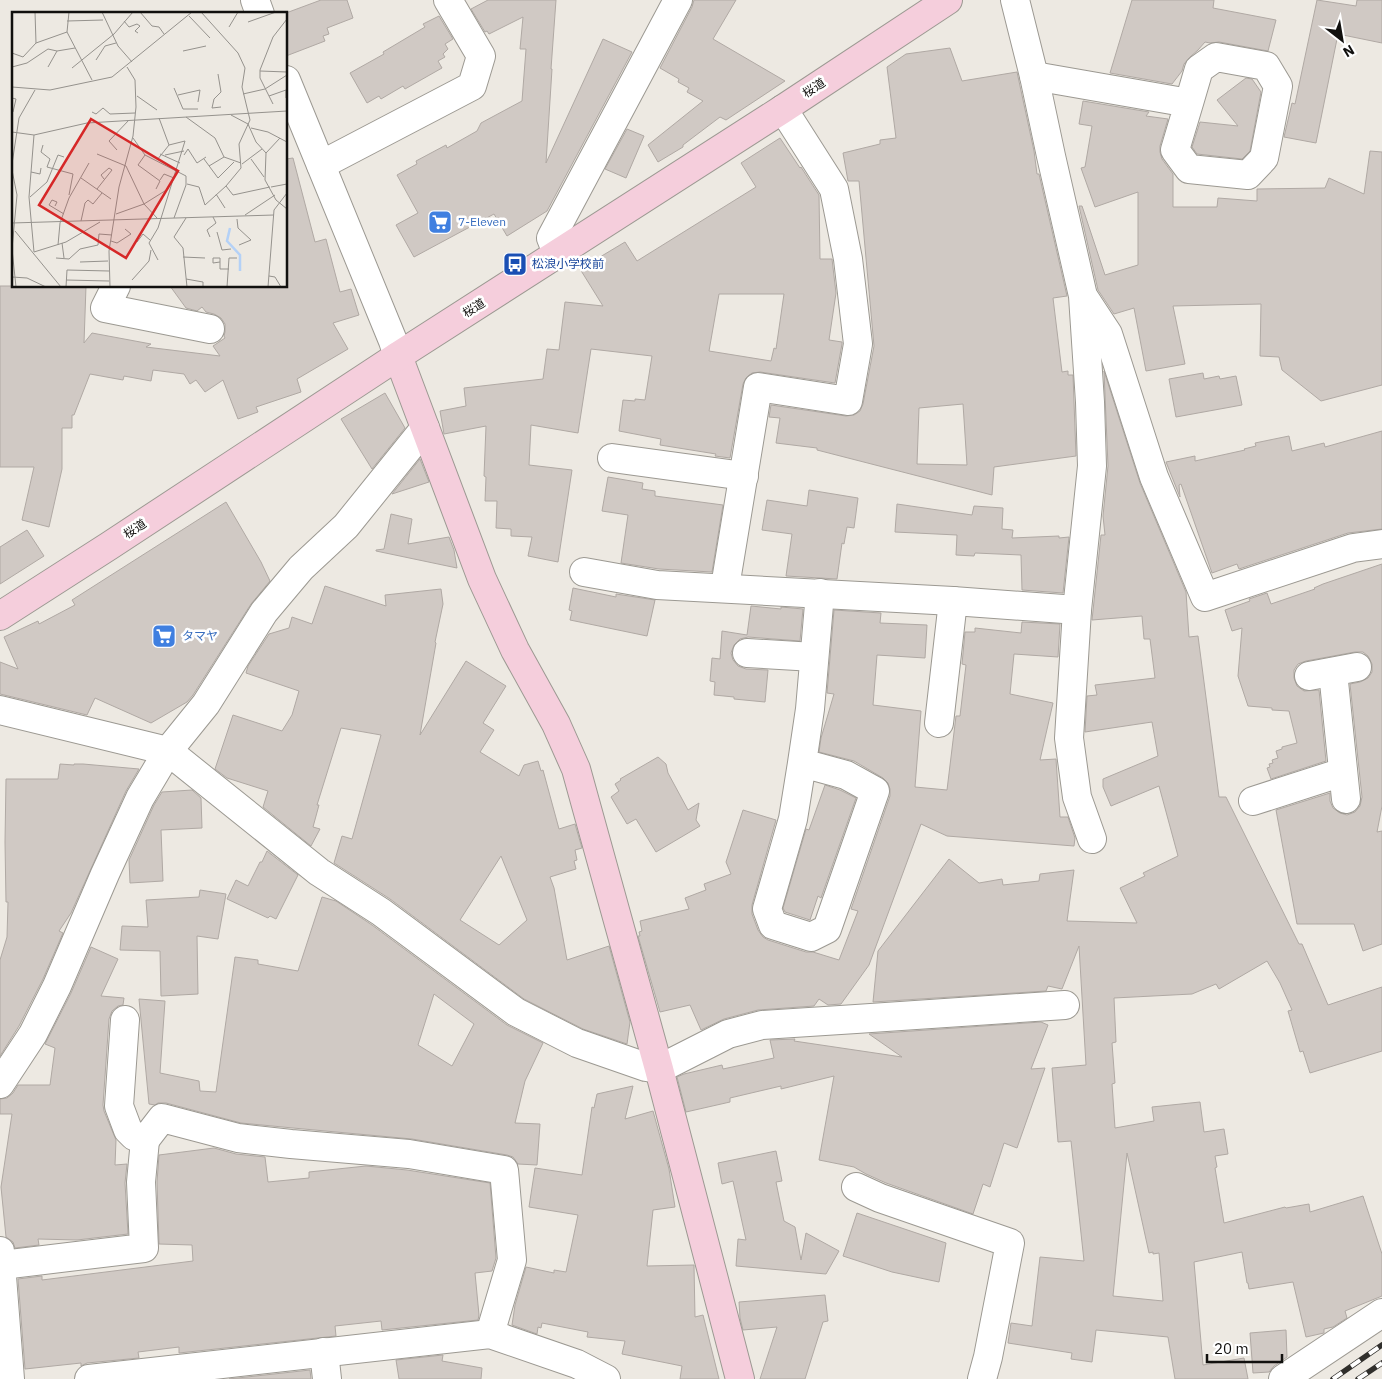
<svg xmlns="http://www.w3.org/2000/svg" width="1382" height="1379" font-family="'IBM Plex Sans','Noto Sans JP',sans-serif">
  <rect width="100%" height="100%" fill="#ede9e2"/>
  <!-- building -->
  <g fill="#d0c9c4" stroke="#b0a9a4" fill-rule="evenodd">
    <polygon points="321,0 347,0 353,18 327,28 329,34 323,36 325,41 286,56 286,13"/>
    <polygon points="488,0 556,0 551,69 552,69 546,163 603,39 632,52 547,211 507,236 494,214 414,257 396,225 418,213 397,175 417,164 416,161 446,145 447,148 477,131 481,123 522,101 526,49 520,49 523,17 489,34 487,31 485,32 471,9"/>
    <polygon points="694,0 736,0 713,39 785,81 726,120 720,117 683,145 683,147 658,162 648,145 703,101 687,92 689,88 678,82 679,79 660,68 692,7"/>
    <polygon points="1132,0 1214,0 1213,8 1276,20 1268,51 1219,42 1210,43 1205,42 1198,50 1190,57 1184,64 1182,71 1172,84 1110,73"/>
    <polygon points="1317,0 1356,6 1357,0 1382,0 1382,43 1338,34 1316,143 1284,137 1292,103 1295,104"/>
    <polygon points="439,16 453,39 445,44 448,49 443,54 445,57 438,61 442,68 405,89 403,86 381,99 379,96 367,103 350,73 384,54 383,52 425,27 423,24"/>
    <path d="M950,48L962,81L1017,72L1034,151L1037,174H1039L1067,296L1053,298L1062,372L1068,371V375H1073L1076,456L994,467L992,495L817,450V448L776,443L780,418L769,417L771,405L846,416L854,415L860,411L863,404L874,346L859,181H848L843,153L880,144V140L896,138L887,67L906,54ZM963,404L967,465L917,464L919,408Z"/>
    <polygon points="1246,78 1252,79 1261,92 1250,151 1242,159 1197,154 1192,147 1200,122 1238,126 1217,100"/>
    <polygon points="1083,101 1149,112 1146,116 1168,119 1160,146 1160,152 1162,159 1173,174 1173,207 1217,207 1218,198 1257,201 1257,189 1325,188 1329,178 1364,194 1370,151 1382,152 1382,385 1321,401 1282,370 1279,357 1260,356 1261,304 1173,306 1185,364 1146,371 1134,308 1114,314 1098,290 1079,206 1082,206 1105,275 1138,265 1138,192 1095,207 1081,168 1085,167 1092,126 1079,124"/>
    <polygon points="627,129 644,136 626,178 605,169"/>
    <path d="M780,138L800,168L801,167L819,195L820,259H832L836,293L829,340L842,342V344L835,383L760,372L752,373L746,378L743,384L730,458L715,456L716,454L660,445L661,439L619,431L623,400L635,401V399L645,400L652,356L591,349L578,433L531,425L529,465L572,470L558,562L528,556L532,537L511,536V529L496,528L497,501H485L486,477L484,476L486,426L444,434L440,411L466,406L464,388L543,379L547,349L559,350L565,302L603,306L580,269L625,242L637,261L756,187L741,163ZM719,294H784L776,349L774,348L771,361L709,351Z"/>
    <polygon points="293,158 315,242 326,239 340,292 351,289 359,315 333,323 348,349 297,379 301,392 256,407 258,412 238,419 223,380 205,392 196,380 190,384 184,374 153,370 151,381 124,376 123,380 90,374 74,415 72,415 72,428 62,428 62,469 49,527 22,520 34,467 0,467 0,286 86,286 84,343 92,333 151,344 146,347 220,356 213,346 225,338 224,336 225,332 225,324 221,318 214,314 206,312 202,307 197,311 186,308 170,286 286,286 286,159"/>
    <path d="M1104,371L1140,483L1186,592L1189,637L1198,636L1219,797H1226L1299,944H1302L1328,1005L1382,987V1051L1310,1073L1303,1051L1300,1052L1288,1011L1292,1010L1280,983L1267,961L1219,989L1216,984L1192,994L1114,998L1116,1042L1112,1043L1115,1083L1112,1084L1115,1128L1154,1121L1152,1107L1200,1102L1204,1132L1224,1129L1228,1154L1215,1156L1217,1167L1215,1168L1224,1223L1285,1207L1286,1208L1309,1204L1310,1212L1363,1196L1382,1254V1296L1345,1311L1347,1318L1333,1327L1324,1329V1333L1306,1337L1293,1282L1249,1289L1248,1283H1247L1242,1252L1194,1262L1203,1365L1244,1358L1248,1379H1175L1168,1337L1096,1330L1092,1362L1071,1359L1072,1353L1008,1343L1011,1323L1032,1326L1040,1257L1084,1261L1071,1141L1058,1142L1052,1068L1086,1065L1079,946L1062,989L1048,986L1046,991L873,1002L878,951L949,859L979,883L1002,879L1003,885L1039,881L1040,874L1074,870L1067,921L1137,923L1120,888L1145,876L1143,873L1178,856L1159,786L1111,806L1103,787V779L1158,756L1152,722L1085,732L1087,696L1097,695L1095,685L1155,678L1150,639H1144L1142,616L1092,620L1101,535H1105L1103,516L1108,466ZM1127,1153L1149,1253L1153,1252V1254L1159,1253L1163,1301L1113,1296Z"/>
    <polygon points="1203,373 1204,379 1219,376 1220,379 1236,376 1242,405 1176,417 1169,379"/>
    <polygon points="385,393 405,428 372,469 341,419"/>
    <polygon points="1382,431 1382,529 1348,533 1239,569 1237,564 1212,573 1181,484 1179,485 1180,497 1166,462 1195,456 1195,461 1245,450 1244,449 1256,446 1255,443 1289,436 1292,451 1324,443 1325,447"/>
    <polygon points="420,459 429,482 392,494"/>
    <polygon points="608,477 643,483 642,489 655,491 655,496 723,505 712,572 659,569 621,563 628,515 602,511"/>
    <polygon points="809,490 858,498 854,528 847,527 844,544 842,543 837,579 786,576 792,534 762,530 767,500 807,506"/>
    <polygon points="226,502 261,562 270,581 251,604 193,695 187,702 151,723 95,698 87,715 0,694 0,662 18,669 4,637 38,621 39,624 75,605 72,600"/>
    <polygon points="897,504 972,515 974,506 1003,508 1002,529 1013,530 1012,538 1059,536 1059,538 1069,537 1063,593 1022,590 1021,555 975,553 974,556 956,555 957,535 895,532"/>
    <polygon points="391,514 412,519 408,544 449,537 454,550 457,568 376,551 376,550 384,549"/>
    <polygon points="27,530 44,556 0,584 0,547"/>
    <polygon points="1382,564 1382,806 1377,832 1382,831 1382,944 1363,951 1354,924 1297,924 1276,810 1330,793 1330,801 1333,808 1340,813 1347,815 1355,812 1360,806 1362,797 1350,684 1360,682 1368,678 1372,672 1372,664 1368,656 1363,652 1355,652 1306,661 1298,664 1294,670 1294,678 1297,686 1304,691 1319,690 1326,761 1271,779 1267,768 1270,767 1269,764 1273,763 1272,760 1278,758 1276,751 1282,749 1282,747 1297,743 1289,711 1272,710 1272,708 1248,706 1238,676 1242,628 1232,631 1225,610 1250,601 1249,599 1267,593 1271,604 1315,589 1314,588 1323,584"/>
    <path d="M325,586L386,606L385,595L441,589L443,604L435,642L436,643L420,735L466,661L506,686L483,723L494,730L480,752L519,776L524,765L538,761L541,771L543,770L559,829L575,824L582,848L575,850L577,860L574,861L576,869L550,877L554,888L567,960L609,946L630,1022L627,1044L583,1029L524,999L390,899L334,863L342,836L352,839L381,735L341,728L317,805H319L313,827L320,829L311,846L263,807L268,791L227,778L215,769L233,715L282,731L292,715L299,691L246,673L248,666L269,634L289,628L292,617L312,624ZM501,856L527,920L499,945L460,920Z"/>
    <polygon points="573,588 616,597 616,594 655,600 647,636 570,620 572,611 569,610"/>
    <polygon points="751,606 781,609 781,607 803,609 800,641 748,637 740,639 734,645 731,653 733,660 738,666 746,669 768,670 765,702 734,699 734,697 714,695 715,682 710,681 712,658 720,659 722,631 747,635"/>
    <polygon points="834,610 881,613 880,623 927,625 925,658 877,655 873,705 921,711 915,787 947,790 956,716 960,716 966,665 962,664 965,632 975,632 975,628 1021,633 1022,622 1060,624 1058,657 1014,654 1010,694 1053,703 1040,760 1056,759 1060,817 1068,817 1075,838 1074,846 947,836 921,824 869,965 841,1004 828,1005 819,999 814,1006 758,1010 724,1019 701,1030 690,1005 660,1012 638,936 640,936 639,932 642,931 640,921 689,909 685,898 706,890 704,884 731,874 726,862 743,810 776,820 752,905 752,914 758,930 763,937 768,940 806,952 813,952 839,960 858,911 851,909 890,796 890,789 888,783 883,778 854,761 819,752 821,738 834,694 827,693"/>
    <polygon points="658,757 666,764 668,773 688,810 699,803 696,820 700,826 656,852 636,819 627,824 611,797 619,791 615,784 621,780 620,779"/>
    <polygon points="60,764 74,765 74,764 83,764 139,769 126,791 71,913 59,931 63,933 43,979 19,1026 0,1056 0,960 7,937 8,902 6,902 5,842 6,779 58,779"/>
    <polygon points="825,785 840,790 856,798 821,898 818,896 810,920 785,912 783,908 806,829 809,830"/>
    <polygon points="192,790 201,798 202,828 161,830 163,881 130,883 129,860 154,805 162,792"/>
    <polygon points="267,851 298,875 276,919 270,916 268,918 227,899 236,880 248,886 260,862 262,862"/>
    <polygon points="200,890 226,894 218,939 197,936 198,994 161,996 160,951 120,950 122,926 148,927 146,900 199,897"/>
    <path d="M322,897L336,901L372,925L507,1025L543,1043L525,1081L515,1123L540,1124L537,1165L518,1164L513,1157L507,1155L412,1139L293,1128L241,1123L166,1103H158L155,1105L149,1104L139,999L165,1001L160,1073L199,1081L200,1091L216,1092L235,957L258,960V964L298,971ZM434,994L474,1024L452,1066L418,1045Z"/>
    <polygon points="91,947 118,959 101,996 124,998 123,1005 118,1006 112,1011 109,1019 103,1105 104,1111 116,1140 115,1165 127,1164 125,1183 128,1234 77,1240 38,1239 39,1245 15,1248 13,1242 6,1237 1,1187 12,1114 0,1114 0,1099 7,1098 13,1093 18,1085 50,1085 55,1048 45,1044 71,993"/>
    <polygon points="1041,1022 1048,1025 1031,1069 1045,1068 1017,1148 1004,1143 990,1187 983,1184 973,1214 886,1183 866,1174 854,1167 819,1160 834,1076 781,1089 781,1086 730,1098 730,1102 686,1112 677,1077 684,1074 722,1065 723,1069 774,1058 770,1040 795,1039 794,1041 902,1057 869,1034"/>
    <polygon points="633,1086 625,1119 653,1111 669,1169 675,1207 653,1210 647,1266 694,1265 695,1317 703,1315 719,1379 680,1379 682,1366 622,1354 625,1341 587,1337 588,1332 542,1323 541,1328 538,1327 537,1334 512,1325 515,1305 526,1267 554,1273 554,1270 566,1272 578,1215 529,1207 535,1168 582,1175 592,1107 594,1108 597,1094"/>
    <polygon points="214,1148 236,1154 265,1157 268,1182 309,1178 309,1172 366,1166 407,1170 490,1183 496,1258 492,1271 475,1273 479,1315 478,1320 382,1330 381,1321 335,1326 336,1336 179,1353 179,1347 138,1352 139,1358 87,1363 81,1366 81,1363 25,1369 18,1279 42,1276 42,1280 193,1261 192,1245 159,1244 157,1182 159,1155"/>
    <polygon points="776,1151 782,1181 776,1182 784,1221 795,1227 801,1260 806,1233 839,1251 826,1274 736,1266 738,1239 746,1240 733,1181 722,1184 718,1163"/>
    <polygon points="857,1213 946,1243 939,1282 892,1272 843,1256"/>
    <polygon points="825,1295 828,1321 823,1322 805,1379 760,1379 777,1327 743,1330 740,1318 739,1302"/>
    <polygon points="1286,1330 1287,1357 1274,1366 1269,1372 1253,1373 1250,1333"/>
    <polygon points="443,1355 442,1361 482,1368 481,1379 399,1379 396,1360"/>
    <polygon points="310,1370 311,1379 229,1379"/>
  </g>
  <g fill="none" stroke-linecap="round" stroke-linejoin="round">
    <!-- street casing -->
    <g stroke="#9c9992" stroke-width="30">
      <g id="street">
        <polyline points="255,0 260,14"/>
        <polyline points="1015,0 1034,76 1051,156 1083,296 1090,402 1092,466 1077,610 1069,738 1077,797 1092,839"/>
        <polyline points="1034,76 1189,103 1199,69 1216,57 1266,66 1278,86 1264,158 1248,175 1189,169 1175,150 1189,103"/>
        <polyline points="286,80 393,341 398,356"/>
        <polyline points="321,165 472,86 481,56 448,0"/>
        <polyline points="557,253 551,238 678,0"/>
        <polyline points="116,286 105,308 210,329"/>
        <polyline points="1085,299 1108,334 1154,477 1205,597 1353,548 1382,544"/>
        <polyline points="612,458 744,476"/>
        <polyline points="584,572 657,585 953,601 1077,610"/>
        <polyline points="725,587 758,387 848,401 858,344 848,259 834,189 783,109"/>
        <polyline points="747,653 814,657"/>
        <polyline points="1333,672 1346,799"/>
        <polyline points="1309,676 1357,667"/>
        <polyline points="0,710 168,751 319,872 381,912 516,1012 577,1043 646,1067 659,1069 728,1034 762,1025 856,1019 1065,1005"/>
        <polyline points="939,723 953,601"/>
        <polyline points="802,763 846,775 875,791 827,929 811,937 773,925 767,909 793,819 802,763 810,709 820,593"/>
        <polyline points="1253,801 1343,772"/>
        <polyline points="125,1020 119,1106 128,1130 134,1136 145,1140 162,1118 238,1138 291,1144 409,1154 504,1170 512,1260 490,1334"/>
        <polyline points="0,1084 33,1034 57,986 105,874 140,798 168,751 206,704 264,612 301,568 346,526 425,428"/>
        <polyline points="856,1187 880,1198 1010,1243 988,1357 982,1379"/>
        <polyline points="0,1251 10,1379"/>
        <polyline points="2,1265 144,1248 141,1182 145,1140"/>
        <polyline points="324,1352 327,1379"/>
        <polyline points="89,1379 490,1334 577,1364 606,1379"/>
        <polyline points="1283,1379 1382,1313"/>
      </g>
    </g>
    <!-- secondary casing -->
    <g stroke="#9c9992" stroke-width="30">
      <g id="secondary">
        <polyline points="398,356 482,579 515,650 556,724 576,769 659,1069 740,1379"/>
        <polyline points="0,616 109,546 398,356 783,109 948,0"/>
      </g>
    </g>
    <!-- street -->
    <use href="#street" stroke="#fff" stroke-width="28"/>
    <!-- secondary -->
    <use href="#secondary" stroke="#f5cedc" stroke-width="28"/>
    <!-- rail casing -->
    <g stroke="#302f2c" stroke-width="5.5">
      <g id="rail">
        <polyline points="1333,1379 1382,1345"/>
        <polyline points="1358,1379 1382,1363"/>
      </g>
    </g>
    <!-- rail -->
    <use href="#rail" stroke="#fff" stroke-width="4" stroke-dasharray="11" stroke-linecap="butt"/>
  </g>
  <!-- icons -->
  <defs>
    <g id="supermarket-square" transform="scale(1.25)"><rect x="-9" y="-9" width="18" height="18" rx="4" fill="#3f7fe0" stroke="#fff"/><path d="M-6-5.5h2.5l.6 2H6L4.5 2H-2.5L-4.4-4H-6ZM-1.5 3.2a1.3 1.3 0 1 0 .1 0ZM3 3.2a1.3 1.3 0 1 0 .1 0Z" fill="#fff"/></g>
    <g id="bus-square" transform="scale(1.25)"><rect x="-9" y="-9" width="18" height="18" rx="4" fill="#1a4fb4" stroke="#fff"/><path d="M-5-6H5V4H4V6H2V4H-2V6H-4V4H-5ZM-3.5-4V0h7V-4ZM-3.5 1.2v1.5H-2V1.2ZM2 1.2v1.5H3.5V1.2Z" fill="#fff"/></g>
  </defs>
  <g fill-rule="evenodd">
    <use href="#supermarket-square" x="440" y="222"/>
    <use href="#bus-square" x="515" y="264"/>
    <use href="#supermarket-square" x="164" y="636"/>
  </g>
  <g text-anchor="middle" stroke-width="5" stroke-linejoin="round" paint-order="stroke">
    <!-- street labels -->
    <g font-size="12" fill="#11100e" stroke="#fff">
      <text transform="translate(814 88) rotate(-33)" y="4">桜道</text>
      <text transform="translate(474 308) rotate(-32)" y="4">桜道</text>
      <text transform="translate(135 529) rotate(-33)" y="4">桜道</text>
    </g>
    <!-- shop labels -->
    <g font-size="12" fill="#366cbe" stroke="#fff" text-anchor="start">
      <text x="458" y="226">7-Eleven</text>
      <text x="182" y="640">タマヤ</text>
    </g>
    <!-- transit labels -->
    <g font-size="12" fill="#164399" stroke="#fff" text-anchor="start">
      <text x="532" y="268">松浪小学校前</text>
    </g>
  </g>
  <!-- overview -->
  <g transform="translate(12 12)">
    <rect width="275" height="275" fill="#ede9e2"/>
    <path fill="none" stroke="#b4d1f7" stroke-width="2.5" d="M218,216L215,229L228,243V259"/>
    <path fill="none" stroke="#95928d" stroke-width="1" d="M23,0L24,31L55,20M57,0L55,20L80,68M90,0L106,34L120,50M128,0L140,14L147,15L152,22M177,4L198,26M55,9L91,8M112,9L117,15L125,12L128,14L123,19L126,21M236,10L264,0M217,15L226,0M171,39L194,34M0,41L11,45L24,31M84,48L93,34L104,31M0,55L15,51L36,37L45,39M36,55L45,39L63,36M60,56L102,22L121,0M248,59L275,60M206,62L209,80L202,87L200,96L209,95M0,75L38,78L100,65L180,0M162,76L171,97H186M231,82L253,77L275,63M166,83L188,78L186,90M125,84L145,98M257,84L274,78V86M0,86L4,87L1,100M261,92L248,66V58L261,25L275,7M80,100L84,102L91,96L98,102L123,101M219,103L236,112L244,130L254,141L253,168L264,188L275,197M174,105L203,126L212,145L229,151M147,106L157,133M239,116L256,120L275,130M0,120L22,123L75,111L275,99M22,123L17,185L22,240L54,230L88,210M121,126L133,143L174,164V173L162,206M31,133L29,140L38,147L35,155L61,162L57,183M105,138L97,129L117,108M254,141L268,126M85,142L114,154L132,192L145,206M148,142L168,151M133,143L126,153L148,169L144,177M153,143L172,139M172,143L176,137L185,151L194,145M192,147L206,166L222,150M239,147L252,165M145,148L157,133L173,129L146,216L137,231L146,248M0,152L7,106L23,78M230,152L250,137M197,154L212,145M0,158L5,183L0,237L4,275M19,160L28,162L29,156M69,166L99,187M92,167L89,163L97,156L100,158M148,168L152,162L162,166M175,172L187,175L193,193L214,174L229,156L227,132L238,108L230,75L233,56L226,41L189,0M214,174L221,183L258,175M259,175L275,172M85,177L100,158M204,182L213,196M18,185L35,170L46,143L52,145M43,194L45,190L40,188L37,193L52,202M104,202L132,192L156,177M233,203L263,183M174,206L162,225L171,236L175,275M225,207L226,216L239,228L227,233M69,209L73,191L76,188L81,192L90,181M0,211L262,203M3,219L49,275M205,220L210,238L219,237M198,225L195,218L204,211L201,205M99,229L105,231L119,222L113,217M125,230L131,222L138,228M50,231L52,246M46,233L48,211L57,186L77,151M171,245L193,246M44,246L57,247L68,237L86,233L87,222L100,223M68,250L96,249M208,250L201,251V246H208V257H217M257,264L263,265L269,275M0,265L15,266L34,275M174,267L191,270V275M54,268L97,269M120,268L137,249L139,238M54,275L55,258L97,259M98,275L97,239L107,175L121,124L124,95L123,68L115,55M215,275L217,246H225M256,275L262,198L275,181"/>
    <path fill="#d62828" fill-opacity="0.15" stroke="#d62828" stroke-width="2.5" d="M79,107L166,159L114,246L27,193Z"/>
    <rect width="275" height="275" fill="none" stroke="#11100e" stroke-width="2.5"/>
  </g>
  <!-- north arrow -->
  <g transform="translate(1342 40) rotate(149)" stroke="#ffffff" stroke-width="4" paint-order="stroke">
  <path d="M0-4L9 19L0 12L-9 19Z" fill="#11100e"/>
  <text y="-8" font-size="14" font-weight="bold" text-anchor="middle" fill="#11100e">N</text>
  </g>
  <!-- scale -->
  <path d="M1207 1354v8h75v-8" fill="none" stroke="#11100e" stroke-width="2.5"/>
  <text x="1214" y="1354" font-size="15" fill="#11100e" stroke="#ffffff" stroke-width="4" paint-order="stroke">20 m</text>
</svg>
